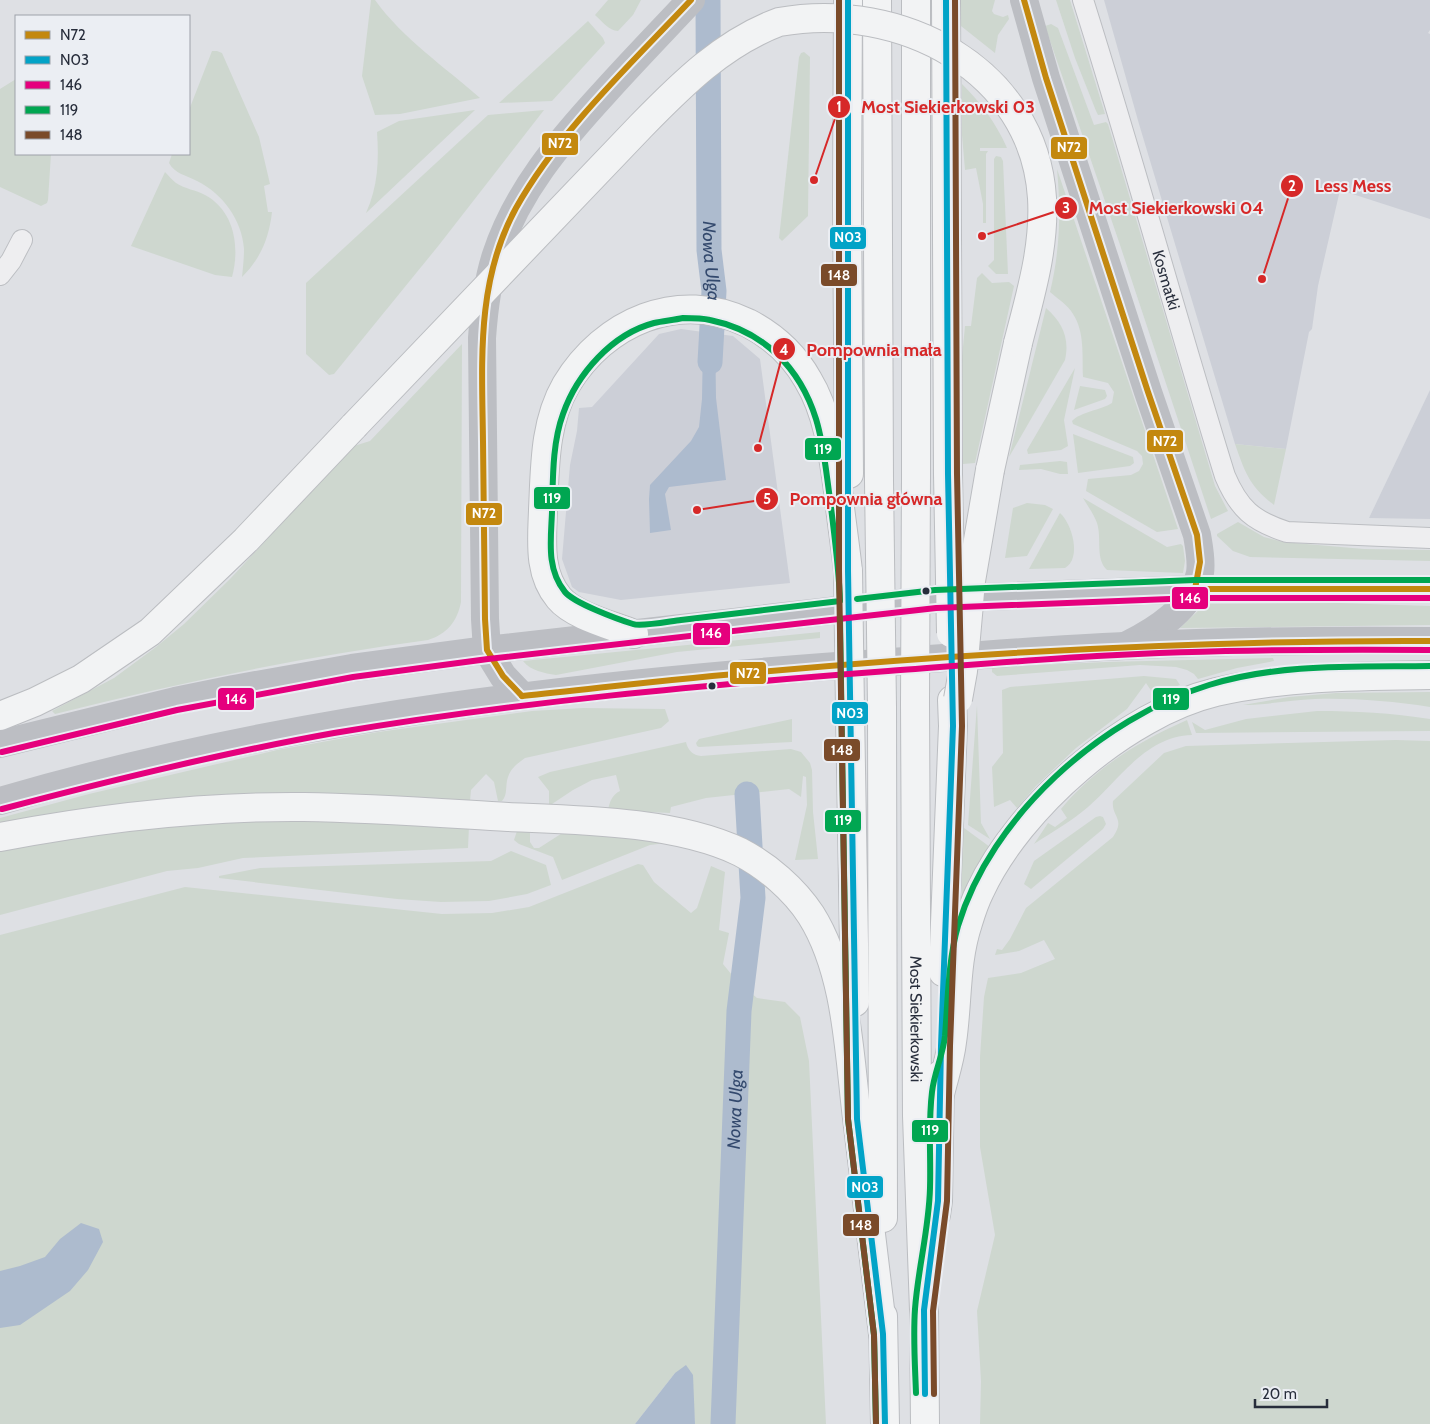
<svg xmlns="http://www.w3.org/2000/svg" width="1430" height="1424" font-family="Cabin,sans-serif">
  <rect width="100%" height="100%" fill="#dee0e4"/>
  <!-- built -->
  <g fill="#cccfd7">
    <polygon points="1104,0 1430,0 1430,30 1428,33 1430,34 1430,219 1340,190 1318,286 1312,329 1309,332 1286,449 1235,444 1139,124"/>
    <polygon points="681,329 733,336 760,359 790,583 621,600 579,592 572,587 562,559 570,465 577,431 579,408 592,407 659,334"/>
    <polygon points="1430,390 1430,519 1369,518"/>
  </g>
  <!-- green -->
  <g fill="#ced7cf">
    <path d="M371,0H375C403,39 445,67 480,98L400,114L375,115L362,76Z"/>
    <path d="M608,0H641L633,15L618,31C609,31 602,21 595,15Z"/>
    <polygon points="961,0 995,0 992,11 994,14 1003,17 1008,15 1009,19 998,35 995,53 961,26"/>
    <polygon points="1056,0 1070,0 1105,114 1098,115 1096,111 1075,58"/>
    <polygon points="588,21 603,38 605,43 552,101 499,103"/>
    <polygon points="1051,24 1058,28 1094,125 1106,122 1108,124 1215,486 1228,511 1211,519 1119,242 1045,26"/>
    <path d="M212,51H217L222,53L259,137L270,184L264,186L268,212H272C269,238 261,258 242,277C243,268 244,258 244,249C242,220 223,194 197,181C186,175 175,174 169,163L172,154H189V110Z"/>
    <polygon points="804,52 810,57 808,216 782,241 779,238 799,57 801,53"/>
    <polygon points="16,79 16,154 51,154 48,200 47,203 41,206 0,187 0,89"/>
    <path d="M962,84C981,103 996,123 1007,148H980V151H988L986,154V223H983V204L976,168L965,170L962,135Z"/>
    <path d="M475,110L366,213C378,186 379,161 377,132L399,121Z"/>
    <polygon points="544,110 439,245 334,374 329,375 306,354 306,283 488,115"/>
    <polygon points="996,156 1001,157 1003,161 1008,274 996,274 988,266 994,260 994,159"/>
    <path d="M1057,169L1178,529L1157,532L1086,491L1088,479L1131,475L1139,471L1143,464L1142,456L1137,451L1073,424L1072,421C1080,412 1101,410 1112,403L1114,392L1108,383L1083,377C1082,357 1085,332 1073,314C1068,305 1058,299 1050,292C1060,251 1061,211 1057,169Z"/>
    <path d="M165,172C169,176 172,180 176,183C185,189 196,190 205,195C235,211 240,248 232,277L215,275L131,246Z"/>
    <polygon points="982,273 992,283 1009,282 1014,286 975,463 963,464 962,357 965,326 971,326 977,278"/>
    <path d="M1046,308C1062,322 1070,338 1065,360L1009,457Z"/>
    <path d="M462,344L461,602C457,622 447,634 428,640C302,657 178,683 55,714L52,711L114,678L156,647L184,624L230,579L354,446L370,441Z"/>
    <polygon points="1075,368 1064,420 1068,446 1061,450 1028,454 1027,450"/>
    <polygon points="1080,386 1105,390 1107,396 1105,399 1074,410"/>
    <polygon points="1073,434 1133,457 1134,463 1130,466 1078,473"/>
    <path d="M1235,444L1286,449L1274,505C1249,486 1245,472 1235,444Z"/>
    <polygon points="1060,461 1067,462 1068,474 1060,474 1041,469 1019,470 1020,465"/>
    <path d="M1083,498L1167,547L1181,544L1183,546L1185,561L1183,573L1107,570C1095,559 1102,538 1097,523C1094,515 1088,506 1083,498Z"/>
    <polygon points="1027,503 1045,505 1053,509 1027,556 1005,558 1013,508"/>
    <path d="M1060,513C1072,524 1082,558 1065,568L1029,569Z"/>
    <polygon points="1238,522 1264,537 1283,542 1364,549 1430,550 1430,561 1250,557 1233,551 1217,536 1217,534"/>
    <polygon points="1339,603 1430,606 1430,625 1180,628 1200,609 1202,604"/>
    <path d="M820,632V638L677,652L556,675C544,673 531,671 523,661Z"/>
    <polygon points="1273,658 1274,661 1237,668 1198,679 1194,674 1187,670 1176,667 1140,665 997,676 992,672 992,667 1106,662"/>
    <polygon points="1144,676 1176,679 1180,685 1154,695 1146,683 1127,709 1076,748 1036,786 1017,808 1010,800 994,807 992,767 1003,753 1002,690 1010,687"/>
    <path d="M1430,692V707C1392,701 1353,698 1315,699C1291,700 1267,705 1243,705L1289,697L1336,693Z"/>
    <polygon points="977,705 981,823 990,839 968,825"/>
    <path d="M583,708L665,709L669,721L661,728L525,758C518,763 511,768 508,777C505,785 508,795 502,801H498L494,782L486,774L471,790L470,801L0,825V818L89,794L277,750L378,732L532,711Z"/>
    <path d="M1317,711C1355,711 1392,713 1430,719V731L1196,733L1192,722L1205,730L1246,719Z"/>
    <polygon points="792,719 792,742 699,747 697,746 696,743 699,739"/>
    <path d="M1187,720L1192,735C1146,736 1119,780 1088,807C1072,821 1052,832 1034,844L1048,823L1055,827L1067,818L1061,809C1095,768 1139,741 1187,720Z"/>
    <path d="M1396,740L1430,741V1424H980L981,1381L977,1311L995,1235L980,1147V1057L984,997L988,978L1021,973L1055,959L1044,940L1019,951L995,955L997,949L1002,950L1010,939L1026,908L1113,837C1126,818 1111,817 1113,801L1164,753L1186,746Z"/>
    <path d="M686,742C688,751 693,755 701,756L791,749L801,752L810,763L812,770L813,812L818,859L795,860L807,805L806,777L803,776L801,797L789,789L706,798L671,807L670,813L608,810C610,801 612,795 620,791L616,775L592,780L573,790L549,806V791L538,777L550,772Z"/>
    <polygon points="1100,816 1103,817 1106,824 1103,829 1031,889 1024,884 1034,861 1096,817"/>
    <polygon points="257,821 364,821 469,826 468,848 243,858 198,868 167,871 0,915 0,849 159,826"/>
    <polygon points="964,828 990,847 962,895 961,854"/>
    <polygon points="567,830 666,843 650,845 562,880 553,857 519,844 514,840 517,831 530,831 530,842 534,848 539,848"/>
    <polygon points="511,851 546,865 551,885 527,894 489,901 441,902 397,899 219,878 219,876 260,868 491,861"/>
    <polygon points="638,864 643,865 654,882 691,913 697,908 711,866 725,872 719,930 729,933 723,964 736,980 757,998 785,1002 800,1017 809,1061 826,1424 695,1424 694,1413 675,1373 635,1424 0,1424 0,935 185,887 442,914 492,913 529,907"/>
  </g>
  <!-- water -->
  <g fill="#adbbce">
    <polygon points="705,326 715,328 716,398 726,480 669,487 665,494 671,530 650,533 649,499 650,485 691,441 699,427 702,399 703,341"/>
    <polygon points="81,1223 99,1229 103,1242 88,1270 70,1291 20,1325 0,1328 0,1271 20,1266 45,1257 60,1239"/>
    <polygon points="686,1365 693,1375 695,1424 635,1424 675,1373"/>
  </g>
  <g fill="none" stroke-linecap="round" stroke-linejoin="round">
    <!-- canal -->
    <g stroke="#adbbce" stroke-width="25">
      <path id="s1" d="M708,0L709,250L714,291L710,362"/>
      <path id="s2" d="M723,1424L739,1011L753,898L747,794"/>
    </g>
    <!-- street casing -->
    <g stroke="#bcbec2" stroke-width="22">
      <g id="street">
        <path id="s3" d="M1083,0C1133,158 1176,318 1225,476C1239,509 1253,521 1287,532L1430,538"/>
        <polyline points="0,275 11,261 22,240"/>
      </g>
    </g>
    <!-- primary casing -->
    <g stroke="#bbbdc1" stroke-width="30">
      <g id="primary">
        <polyline points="848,0 847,204 849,474"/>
        <polyline points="877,0 879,481"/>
        <polyline points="916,0 916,477"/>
        <polyline points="946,0 948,474"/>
        <polyline points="990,470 1018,343"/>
        <path d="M634,634C612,625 574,616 559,598C538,573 542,541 543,510C545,468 544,423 566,385C604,322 678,289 748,323C773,336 794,355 808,380C828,413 833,454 838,491C841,518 845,544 848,571"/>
        <path id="s4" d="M915,703L917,1116L924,1310L925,1424"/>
        <polyline points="882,707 883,1218"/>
        <polyline points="850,710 855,1002"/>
        <polyline points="0,716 35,702 81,679 150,632 246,540 354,426"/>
        <path d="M0,837C100,818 203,806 304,807C372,808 440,813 508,817C580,820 675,821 740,852C767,866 794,889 811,915C847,972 849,1053 857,1118C865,1190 874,1262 883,1334"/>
        <polyline points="943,972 953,726 952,700"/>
        <path d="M940,1094C944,1077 950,1060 952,1042C958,1002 955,962 968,923C971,913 975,901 980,891C1019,807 1125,714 1216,692C1287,676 1358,676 1430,675"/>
        <polyline points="936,1215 938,1201 940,1075"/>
        <polyline points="883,1316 885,1424"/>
      </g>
    </g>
    <!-- street -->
    <use href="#street" stroke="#eeeef0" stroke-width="20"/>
    <!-- secondary -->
    <g stroke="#bcbec3" stroke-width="28">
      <path d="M1024,0L1046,78L1148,392L1197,535C1199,547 1202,561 1200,573C1192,608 1157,630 1127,645"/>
      <path d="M522,696L503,676L487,650L485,619L482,338C484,310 487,282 496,255C517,191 560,141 605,92C633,61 662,31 691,0"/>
      <polyline points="0,744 175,701 234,689 352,668 487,650 935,599 1195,589 1430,589"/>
      <path d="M0,801C291,716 593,682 894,662C971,656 1048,649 1125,646C1227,641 1329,640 1430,641"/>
    </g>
    <!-- primary -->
    <use href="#primary" stroke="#f2f3f4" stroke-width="28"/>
    <!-- primary-bridge casing -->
    <g stroke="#bbbdc1" stroke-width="30" stroke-linecap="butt">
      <g id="primary-bridge">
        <path d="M354,426L641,126C682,84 723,43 779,22C901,0 1034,70 1042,198C1045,248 1030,296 1018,343"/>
        <polyline points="948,474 951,633"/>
        <polyline points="879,481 882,707"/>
        <polyline points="848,571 850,710"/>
        <polyline points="958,699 963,671 971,581 990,470"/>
        <polyline points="915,703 916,477"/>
      </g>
    </g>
    <!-- primary-bridge -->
    <use href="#primary-bridge" stroke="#f2f3f4" stroke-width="28"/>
    <!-- bus-1 casing -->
    <g stroke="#ebeef3" stroke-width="10">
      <g id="bus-1">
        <polyline points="1024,0 1046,78 1148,392 1197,535 1200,562 1195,589"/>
        <polyline points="1195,589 1430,589"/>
        <path d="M522,696C601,688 680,678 759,672C982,652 1206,640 1430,641"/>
        <path d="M522,696L503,676L487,650L485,619C484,560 484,500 483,441C482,361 476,281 516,208C559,131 631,64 691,0"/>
      </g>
    </g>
    <!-- bus-2 casing -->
    <g stroke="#ebeef3" stroke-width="10">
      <g id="bus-2">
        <polyline points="848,0 848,571 857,1119 883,1334 885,1424"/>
        <polyline points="925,1394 924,1310 938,1201 941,1046 953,726 948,474 946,0"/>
      </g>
    </g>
    <!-- bus-3 casing -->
    <g stroke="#ebeef3" stroke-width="10">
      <g id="bus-3">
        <polyline points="2,752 177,710 353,677 488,659 936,608 1195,598 1430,598"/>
        <path d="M2,809C112,780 222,753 334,733C517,702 702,685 888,671C957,666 1027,660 1097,656C1208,650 1319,649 1430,650"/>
      </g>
    </g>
    <!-- bus-4 casing -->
    <g stroke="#ebeef3" stroke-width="10">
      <g id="bus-4">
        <path d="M683,318C692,318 702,318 710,320C764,331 800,368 816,419C824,445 826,472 830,499C834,533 839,567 840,601C787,607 734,614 681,620C671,621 641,627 633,624C617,619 574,603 565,592C546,569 551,539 552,512C553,480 552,444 563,414C577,374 612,334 654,323C663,321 674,320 683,318Z"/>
        <polyline points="857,599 935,590 1195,580 1430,580"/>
        <polyline points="840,619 848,1119 874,1335 876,1424"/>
        <path d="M916,1393C915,1365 913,1337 915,1309C918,1268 929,1229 930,1188C931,1156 928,1124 932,1092C934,1073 943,1055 945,1036C948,999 948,961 958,926C991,816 1101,718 1209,685C1279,663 1357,667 1430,666"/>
      </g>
    </g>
    <!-- bus-5 casing -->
    <g stroke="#ebeef3" stroke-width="10">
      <g id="bus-5">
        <polyline points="839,0 839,571 848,1119 874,1335 876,1424"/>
        <polyline points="934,1394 933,1311 947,1201 950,1046 962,726 957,474 955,0"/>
      </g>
    </g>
    <!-- bus-1 -->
    <use href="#bus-1" stroke="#c3880f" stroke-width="6"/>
    <!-- bus-2 -->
    <use href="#bus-2" stroke="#02a3c7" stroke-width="6"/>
    <!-- bus-3 -->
    <use href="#bus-3" stroke="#e5007d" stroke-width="6"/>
    <!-- bus-4 -->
    <use href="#bus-4" stroke="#00a651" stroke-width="6"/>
    <!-- bus-5 -->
    <use href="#bus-5" stroke="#7a4b2a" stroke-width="6"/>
  </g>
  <!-- markers -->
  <g fill="#272d3b" stroke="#ebeef3" stroke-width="2">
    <circle cx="926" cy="591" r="4.5"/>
    <circle cx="712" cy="686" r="4.5"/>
  </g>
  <g text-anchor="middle" stroke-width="4" stroke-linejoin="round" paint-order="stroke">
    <!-- street labels -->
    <g font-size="16" fill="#272d3b" stroke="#ebeef3">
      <text dy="6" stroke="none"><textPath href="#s3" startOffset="292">Kosmatki</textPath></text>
      <text dy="6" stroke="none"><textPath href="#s4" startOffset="316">Most Siekierkowski</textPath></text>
    </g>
    <!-- water labels -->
    <g font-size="18" font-style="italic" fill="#33496d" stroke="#ebeef3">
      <text dy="6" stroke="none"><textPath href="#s1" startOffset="261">Nowa Ulga</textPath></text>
      <text dy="6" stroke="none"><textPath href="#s2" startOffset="315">Nowa Ulga</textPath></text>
    </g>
  </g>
  <!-- callouts -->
  <path fill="none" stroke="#d62828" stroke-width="2" d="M814 180L839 107M1262 279L1292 186M982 236L1066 208M758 448L784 349M697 510L767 499"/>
  <g fill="#d62828" stroke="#ebeef3" stroke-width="2">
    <circle cx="814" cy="180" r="5"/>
    <circle cx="1262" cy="279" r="5"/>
    <circle cx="982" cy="236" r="5"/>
    <circle cx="758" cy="448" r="5"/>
    <circle cx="697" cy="510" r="5"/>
    <circle cx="839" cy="107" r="12"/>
    <circle cx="1292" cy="186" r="12"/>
    <circle cx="1066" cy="208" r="12"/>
    <circle cx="784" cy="349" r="12"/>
    <circle cx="767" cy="499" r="12"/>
  </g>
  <g font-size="15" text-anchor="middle" font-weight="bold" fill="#fff">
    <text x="839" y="112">1</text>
    <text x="1292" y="191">2</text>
    <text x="1066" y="213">3</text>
    <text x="784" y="355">4</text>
    <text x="767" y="504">5</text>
  </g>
  <g font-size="18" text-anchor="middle" font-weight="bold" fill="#d62828" stroke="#ebeef3" stroke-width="4" stroke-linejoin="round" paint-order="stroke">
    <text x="948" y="113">Most Siekierkowski 03</text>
    <text x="1353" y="192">Less Mess</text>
    <text x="1176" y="214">Most Siekierkowski 04</text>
    <text x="874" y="356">Pompownia mała</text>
    <text x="866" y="505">Pompownia główna</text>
  </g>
  <g stroke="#ebeef3" stroke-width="2">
    <rect x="541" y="132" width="38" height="24" rx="5" fill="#c3880f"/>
    <rect x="1050" y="136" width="38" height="24" rx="5" fill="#c3880f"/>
    <rect x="829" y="226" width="38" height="24" rx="5" fill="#02a3c7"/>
    <rect x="820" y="263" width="38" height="24" rx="5" fill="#7a4b2a"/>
    <rect x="1146" y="429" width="38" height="24" rx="5" fill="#c3880f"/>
    <rect x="804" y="437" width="38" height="24" rx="5" fill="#00a651"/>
    <rect x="533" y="486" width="38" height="24" rx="5" fill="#00a651"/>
    <rect x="465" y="502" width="38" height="24" rx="5" fill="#c3880f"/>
    <rect x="1171" y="586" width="38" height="24" rx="5" fill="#e5007d"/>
    <rect x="692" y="622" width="39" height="24" rx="5" fill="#e5007d"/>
    <rect x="729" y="661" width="38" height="24" rx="5" fill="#c3880f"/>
    <rect x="217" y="687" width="38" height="24" rx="5" fill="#e5007d"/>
    <rect x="1152" y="687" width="38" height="24" rx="5" fill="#00a651"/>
    <rect x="831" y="701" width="38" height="24" rx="5" fill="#02a3c7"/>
    <rect x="823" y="738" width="38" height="24" rx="5" fill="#7a4b2a"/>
    <rect x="824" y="809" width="38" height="24" rx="5" fill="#00a651"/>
    <rect x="911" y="1119" width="38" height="24" rx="5" fill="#00a651"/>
    <rect x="846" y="1175" width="38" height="24" rx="5" fill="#02a3c7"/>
    <rect x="842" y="1213" width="38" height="24" rx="5" fill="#7a4b2a"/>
  </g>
  <g font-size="14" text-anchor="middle" font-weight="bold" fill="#fff">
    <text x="560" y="148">N72</text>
    <text x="1069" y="152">N72</text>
    <text x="848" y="242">N03</text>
    <text x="839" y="280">148</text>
    <text x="1165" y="446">N72</text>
    <text x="823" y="454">119</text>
    <text x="552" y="503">119</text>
    <text x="484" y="518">N72</text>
    <text x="1190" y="603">146</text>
    <text x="711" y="638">146</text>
    <text x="748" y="678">N72</text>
    <text x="236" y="704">146</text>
    <text x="1171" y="704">119</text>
    <text x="850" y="718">N03</text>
    <text x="842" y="755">148</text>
    <text x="843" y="825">119</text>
    <text x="930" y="1135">119</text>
    <text x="865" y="1192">N03</text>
    <text x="861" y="1230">148</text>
  </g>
  <!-- legend -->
  <rect x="15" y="15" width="175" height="140" fill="#ebeef3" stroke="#9da1a9"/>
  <rect x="25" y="31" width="25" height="8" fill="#c3880f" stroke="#9da1a9"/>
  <text x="60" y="40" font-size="15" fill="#272d3b">N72</text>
  <rect x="25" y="56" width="25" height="8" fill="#02a3c7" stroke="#9da1a9"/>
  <text x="60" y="65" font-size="15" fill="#272d3b">N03</text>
  <rect x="25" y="81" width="25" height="8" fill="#e5007d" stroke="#9da1a9"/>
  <text x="60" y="90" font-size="15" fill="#272d3b">146</text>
  <rect x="25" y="106" width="25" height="8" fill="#00a651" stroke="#9da1a9"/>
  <text x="60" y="115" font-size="15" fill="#272d3b">119</text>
  <rect x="25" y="131" width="25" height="8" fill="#7a4b2a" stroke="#9da1a9"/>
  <text x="60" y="140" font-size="15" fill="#272d3b">148</text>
  <!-- scale -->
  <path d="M1255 1399v8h72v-8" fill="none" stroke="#272d3b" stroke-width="2.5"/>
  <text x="1262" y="1399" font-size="15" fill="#272d3b" stroke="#ebeef3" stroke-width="4" paint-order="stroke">20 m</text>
</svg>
